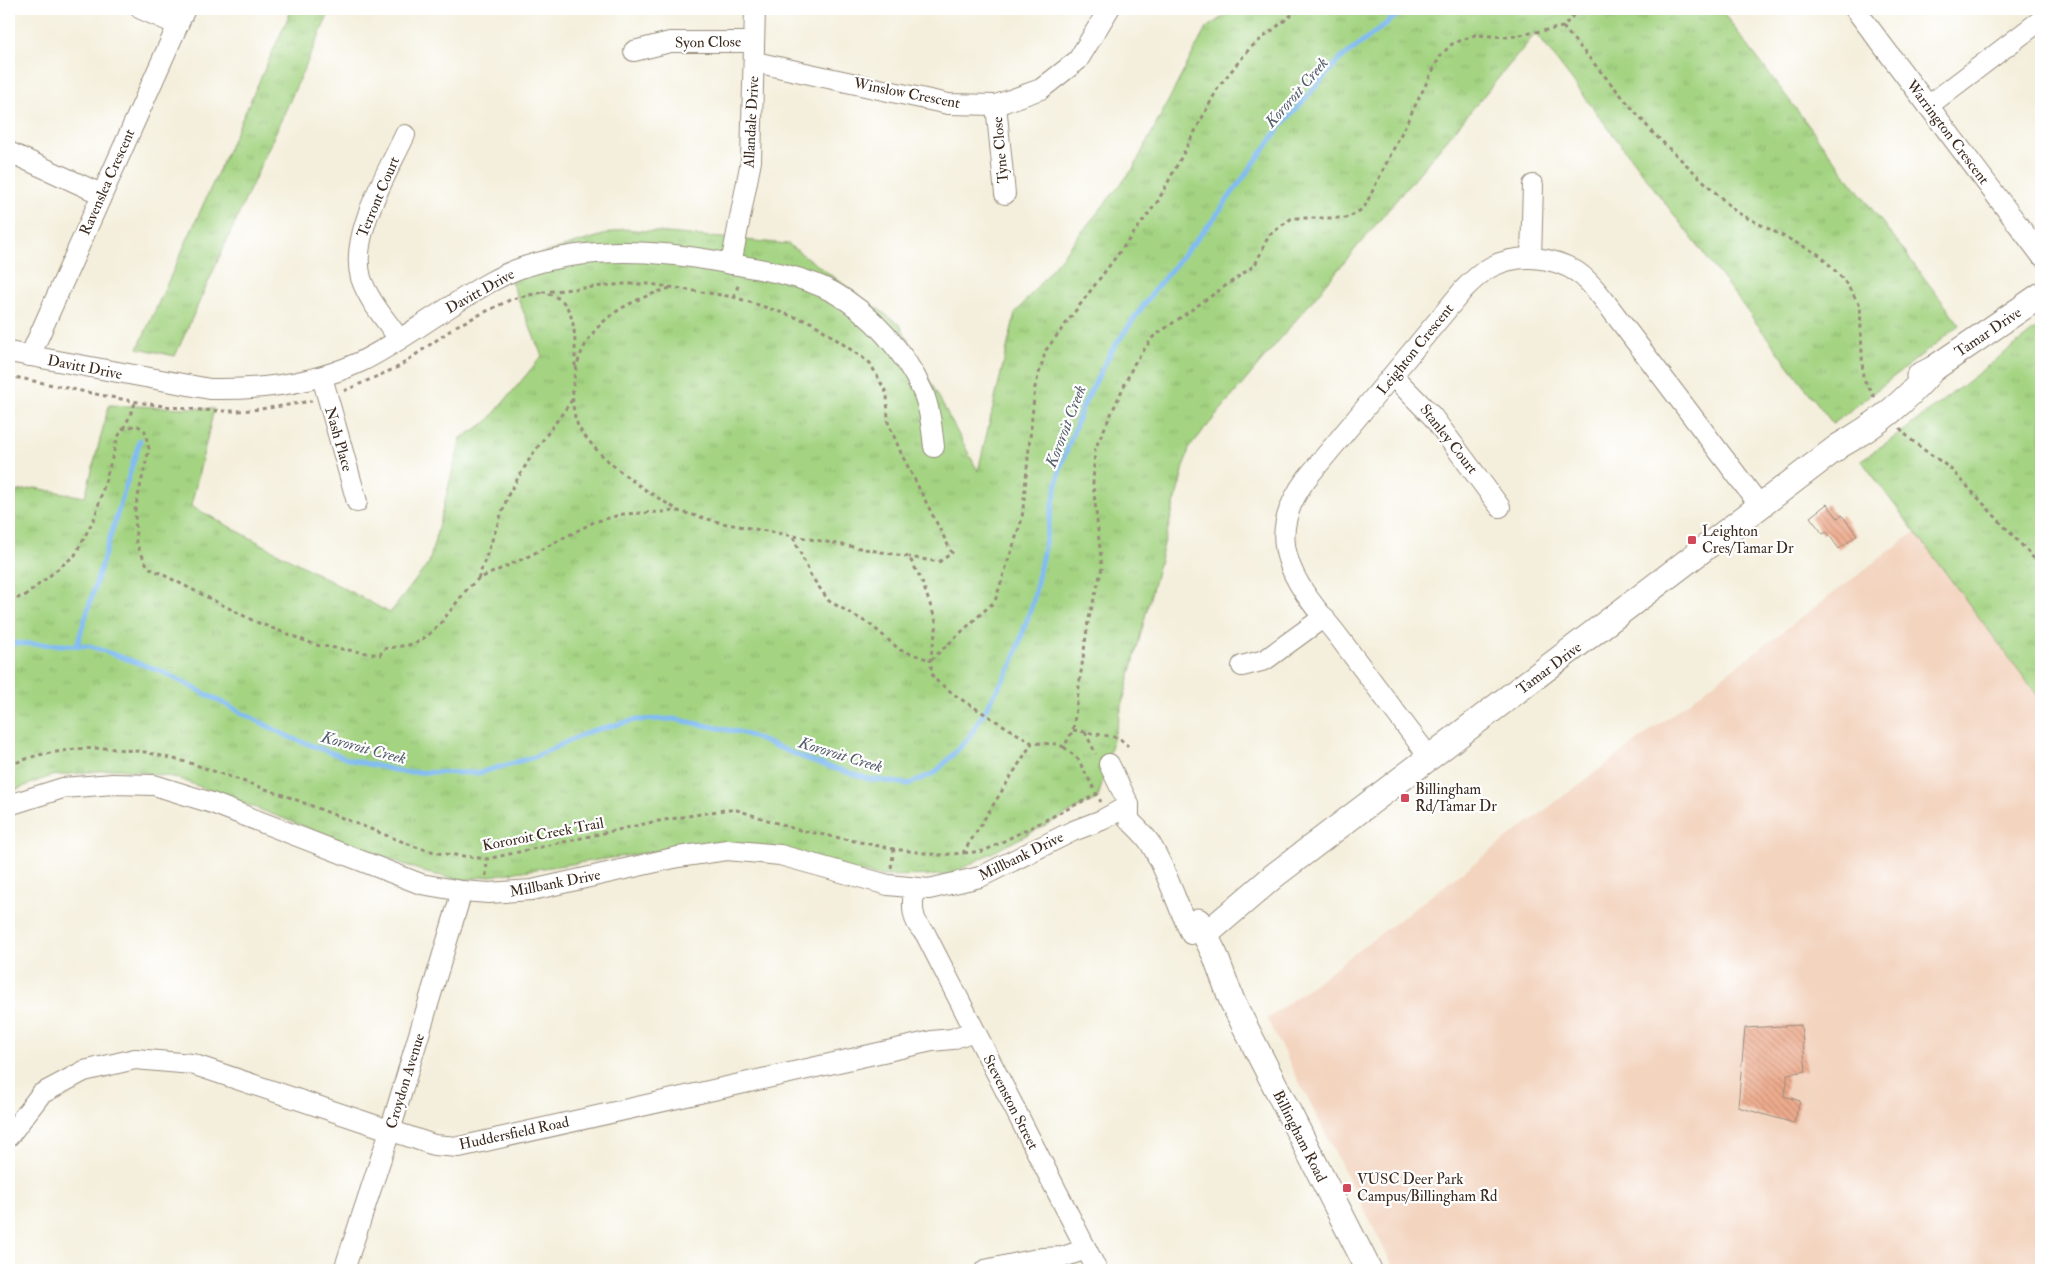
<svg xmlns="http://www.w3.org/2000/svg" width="2050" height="1279" font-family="'IM FELL Double Pica',serif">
  <defs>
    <pattern id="grass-tufts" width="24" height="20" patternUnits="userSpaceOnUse" patternTransform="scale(1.25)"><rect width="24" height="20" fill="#a4d482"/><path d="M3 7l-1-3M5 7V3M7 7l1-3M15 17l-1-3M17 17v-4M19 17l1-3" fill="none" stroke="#8eb670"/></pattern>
    <pattern id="building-back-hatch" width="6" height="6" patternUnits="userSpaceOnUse" patternTransform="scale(1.25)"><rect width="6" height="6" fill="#eeac8e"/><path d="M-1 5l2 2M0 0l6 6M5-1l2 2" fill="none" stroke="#c28c73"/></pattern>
  </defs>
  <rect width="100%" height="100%" fill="#fff"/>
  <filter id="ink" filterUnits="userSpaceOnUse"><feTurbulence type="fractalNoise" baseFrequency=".02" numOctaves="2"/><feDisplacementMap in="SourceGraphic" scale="10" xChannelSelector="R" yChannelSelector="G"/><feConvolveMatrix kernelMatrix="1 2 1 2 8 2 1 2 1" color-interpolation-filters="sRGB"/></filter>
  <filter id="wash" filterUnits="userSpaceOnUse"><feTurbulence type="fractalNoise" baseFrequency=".0096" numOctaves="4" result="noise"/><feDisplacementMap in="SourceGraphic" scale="20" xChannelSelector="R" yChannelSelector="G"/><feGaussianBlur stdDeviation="1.12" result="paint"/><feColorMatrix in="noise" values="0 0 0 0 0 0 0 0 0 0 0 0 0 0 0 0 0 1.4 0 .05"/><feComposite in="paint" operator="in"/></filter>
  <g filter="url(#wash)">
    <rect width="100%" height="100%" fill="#f4efdc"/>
    <!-- built -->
    <polygon fill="#f3d4bf" points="1915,532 2041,700 2041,1270 1395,1270 1267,1019"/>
    <!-- grass -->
    <g fill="url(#grass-tufts)" stroke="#707f50">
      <polygon points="292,9 331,9 175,356 138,348"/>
      <polygon points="1234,9 1720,9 1960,325 1833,424 1536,33 1189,448 1098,798 949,875 881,876 700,845 462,880 427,873 174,777 118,769 51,776 9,792 9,493 35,488 85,497 109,405 214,409 191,506 390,613 429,563 461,438 487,422 542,356 504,265 623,229 788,244 900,325 978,471 1015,314 1133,169 1206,28"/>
      <polygon points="2041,325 2041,700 1861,460 1898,435"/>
    </g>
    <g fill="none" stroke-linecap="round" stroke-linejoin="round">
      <!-- stream -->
      <g stroke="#82bcf3" stroke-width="5">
        <polyline points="9,643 90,646 161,671 289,737 351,760 403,772 479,773 534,757 591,731 635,720 674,719 743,733 814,762 869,779 909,784 935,773 968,739 1012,665 1033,602 1060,469 1082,408 1112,350 1155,289 1212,221 1281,126 1338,61 1405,9"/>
        <polyline points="77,645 140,440"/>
      </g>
    </g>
    <g id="blocks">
      <!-- building -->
      <g fill="url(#building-back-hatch)">
        <polygon points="1827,504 1838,518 1842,515 1857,535 1839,549 1827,532 1823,534 1810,517"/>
        <polygon points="1801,1025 1806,1071 1787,1074 1787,1084 1784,1096 1800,1101 1794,1123 1738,1107 1745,1028"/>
      </g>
    </g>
  </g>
  <g filter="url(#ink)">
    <use href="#blocks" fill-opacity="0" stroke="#988c7d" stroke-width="1"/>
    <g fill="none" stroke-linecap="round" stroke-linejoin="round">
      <!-- minor casing -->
      <g stroke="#988c7d" stroke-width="22">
        <g id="minor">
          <polyline points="141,9 178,25"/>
          <polyline points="1855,9 2041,255"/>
          <polyline points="634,51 670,42 753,42"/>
          <polyline points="755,62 948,104 996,105 1041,89 1078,60 1109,9"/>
          <polyline points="996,105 1005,194"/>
          <polyline points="1928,106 2041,20"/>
          <polyline points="9,152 101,194"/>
          <polyline points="1531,258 1533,185"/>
          <polyline points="731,264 751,161 755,9"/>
          <path d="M399,339C386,320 368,300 361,278C349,235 387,174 405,135"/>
          <path d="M9,352L210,389C262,390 313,384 360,362C387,349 412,331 437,315C466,297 494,276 527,266C591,246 656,250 721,262C758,269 799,274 833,292C871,313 905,352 923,392C930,409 932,429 934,447"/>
          <polyline points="30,356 185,9"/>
          <polyline points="1393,376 1432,416 1500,507"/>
          <polyline points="322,377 357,502"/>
          <polyline points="1242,666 1265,660 1324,617"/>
          <path d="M1430,758C1399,717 1369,677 1338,636C1320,613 1296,587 1288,559C1278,529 1289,502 1307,478L1464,289C1472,281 1481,272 1491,267C1518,253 1552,256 1577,272C1588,279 1596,290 1604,300L1761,507"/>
          <path d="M1109,764L1129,805V820C1136,827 1144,834 1150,843C1168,872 1176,904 1191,934"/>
          <polyline points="9,805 63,788 113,784 154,785 212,803 421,884 462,891 489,893 532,890 678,857 727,850 780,855 888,885 929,889 980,877 1073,831 1102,820 1129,805"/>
          <path d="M914,889C912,905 911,921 925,933L1097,1270"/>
          <polyline points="9,1136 41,1094 84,1071 135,1059 192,1064 434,1145 459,1147 932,1041 952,1039 974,1031"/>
          <polyline points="344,1270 390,1131 462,891"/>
          <polyline points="985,1270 1042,1258 1063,1257 1086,1249"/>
        </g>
      </g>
      <!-- tertiary casing -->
      <g stroke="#988c7d" stroke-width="27">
        <g id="tertiary">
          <polyline points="1919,376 1933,369 2041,295"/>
          <polyline points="1198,921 1215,955 1232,1001 1369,1270"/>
          <path d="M1205,935L1275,875L1839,446C1879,423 1903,404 1933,369"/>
        </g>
      </g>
      <!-- path -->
      <g stroke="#988c7d" stroke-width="3" stroke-dasharray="4 4" stroke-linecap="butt">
        <polyline points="1563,27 1653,133 1736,212 1820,255 1843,279 1860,305 1863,378 1875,398"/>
        <path d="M670,288C618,304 579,327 573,387C572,400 573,420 581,431C606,465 642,489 678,510"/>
        <polyline points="734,297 739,283"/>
        <polyline points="456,326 512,299 543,292"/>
        <path d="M575,366C575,347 577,319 564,303C559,297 551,295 543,292L624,284H650L734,297L813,323L870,363L887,394L888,422L901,453L952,553L939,562L909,557"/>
        <path d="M9,376C82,390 161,412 236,411C262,410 287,405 312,401"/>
        <polyline points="344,391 398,367 451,330"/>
        <path d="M1900,428C1916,448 1935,455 1954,472L2041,566"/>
        <polyline points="124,429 136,401"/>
        <polyline points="793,537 811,576 829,601 871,625 900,650 930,660"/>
        <polyline points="478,579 509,493 532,455 572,400"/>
        <polyline points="9,601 26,595 75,555 95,517 118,437 123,429 137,425 145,431 149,449 135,509 136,543 148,567 256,622 316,645 380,655 383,649 414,644 427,636 440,624 468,588 478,579 527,557 594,522 623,514 678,511 722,523 909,557 921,579 937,624 930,660 933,678 959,698 1032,743 1057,744 1064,747 1073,730 1088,622 1102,568 1093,484 1095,449 1134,364 1153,337 1255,265 1269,235 1292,218 1348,218 1364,208 1440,56 1452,44 1475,35 1509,37 1563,27 1579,9"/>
        <polyline points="931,660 995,601 1022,519 1035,387 1046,350 1158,201 1219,86 1250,48 1299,9"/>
        <polyline points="1073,730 1114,737 1119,738 1128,746"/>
        <polyline points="1085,732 1096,754"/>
        <polyline points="1064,747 1078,759 1101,802"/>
        <polyline points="9,765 38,755 75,749 105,748 145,752 190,763 289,797 416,847 438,853 487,859 653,822 724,810 737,810 795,829 894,849 939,855 963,853 1032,743"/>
        <polyline points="964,853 984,851 1097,794"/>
        <polyline points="891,868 894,849"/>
        <polyline points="486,876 487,859"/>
      </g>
      <!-- minor -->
      <use href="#minor" stroke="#fff" stroke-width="20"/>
      <!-- tertiary -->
      <use href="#tertiary" stroke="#fff" stroke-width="25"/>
    </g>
  </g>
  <!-- markers -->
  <g fill="#d1495b" stroke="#fff" stroke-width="2">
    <rect x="1687" y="535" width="10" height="10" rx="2.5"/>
    <rect x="1400" y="793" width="10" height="10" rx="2.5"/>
    <rect x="1342" y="1183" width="10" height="10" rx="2.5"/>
  </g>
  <g text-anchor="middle" stroke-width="4.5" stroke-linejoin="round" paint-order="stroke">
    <!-- street labels -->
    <g font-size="15" fill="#3b2a1e" stroke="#fff">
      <text transform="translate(708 42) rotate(-1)" y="5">Syon Close</text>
      <text transform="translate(907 93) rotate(11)" y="5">Winslow Crescent</text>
      <text transform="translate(751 122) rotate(-87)" y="5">Allandale Drive</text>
      <text transform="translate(1948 132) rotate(53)" y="5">Warrington Crescent</text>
      <text transform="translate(1000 150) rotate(-95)" y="5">Tyne Close</text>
      <text transform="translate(107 182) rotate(-66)" y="5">Ravenslea Crescent</text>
      <text transform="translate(378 197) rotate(-67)" y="5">Terront Court</text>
      <text transform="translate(480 291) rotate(-29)" y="5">Davitt Drive</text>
      <text transform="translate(1988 332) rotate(-34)" y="5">Tamar Drive</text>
      <text transform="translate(1415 349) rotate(-51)" y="5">Leighton Crescent</text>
      <text transform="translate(85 367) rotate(11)" y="5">Davitt Drive</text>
      <text transform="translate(339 439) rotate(74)" y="5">Nash Place</text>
      <text transform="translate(1449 439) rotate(52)" y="5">Stanley Court</text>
      <text transform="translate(1549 668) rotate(-37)" y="5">Tamar Drive</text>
      <text transform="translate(543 834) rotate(-11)" y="5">Kororoit Creek Trail</text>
      <text transform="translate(1021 856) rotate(-26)" y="5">Millbank Drive</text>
      <text transform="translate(555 883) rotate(-11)" y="5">Millbank Drive</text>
      <text transform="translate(405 1081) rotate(-73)" y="5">Croydon Avenue</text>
      <text transform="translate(1011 1102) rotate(63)" y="5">Stevenston Street</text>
      <text transform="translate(514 1133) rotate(-12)" y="5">Huddersfield Road</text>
      <text transform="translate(1300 1136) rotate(63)" y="5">Billingham Road</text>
    </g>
    <!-- poi labels -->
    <g font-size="15" fill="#3b2a1e" stroke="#fff" text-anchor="start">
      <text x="1702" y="536">Leighton<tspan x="1702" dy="17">Cres/Tamar Dr</tspan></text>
      <text x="1415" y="794">Billingham<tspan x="1415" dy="17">Rd/Tamar Dr</tspan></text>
      <text x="1357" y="1184">VUSC Deer Park<tspan x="1357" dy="17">Campus/Billingham Rd</tspan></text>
    </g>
    <!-- water labels -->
    <g font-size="16" font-style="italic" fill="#545d69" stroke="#fff">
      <text transform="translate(1296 92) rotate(-49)" y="6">Kororoit Creek</text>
      <text transform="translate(1065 426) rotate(-69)" y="6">Kororoit Creek</text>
      <text transform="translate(364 747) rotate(15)" y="6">Kororoit Creek</text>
      <text transform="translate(841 754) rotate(17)" y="6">Kororoit Creek</text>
    </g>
  </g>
  <!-- margin -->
  <rect width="2050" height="1279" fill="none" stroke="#fff" stroke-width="30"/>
</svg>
